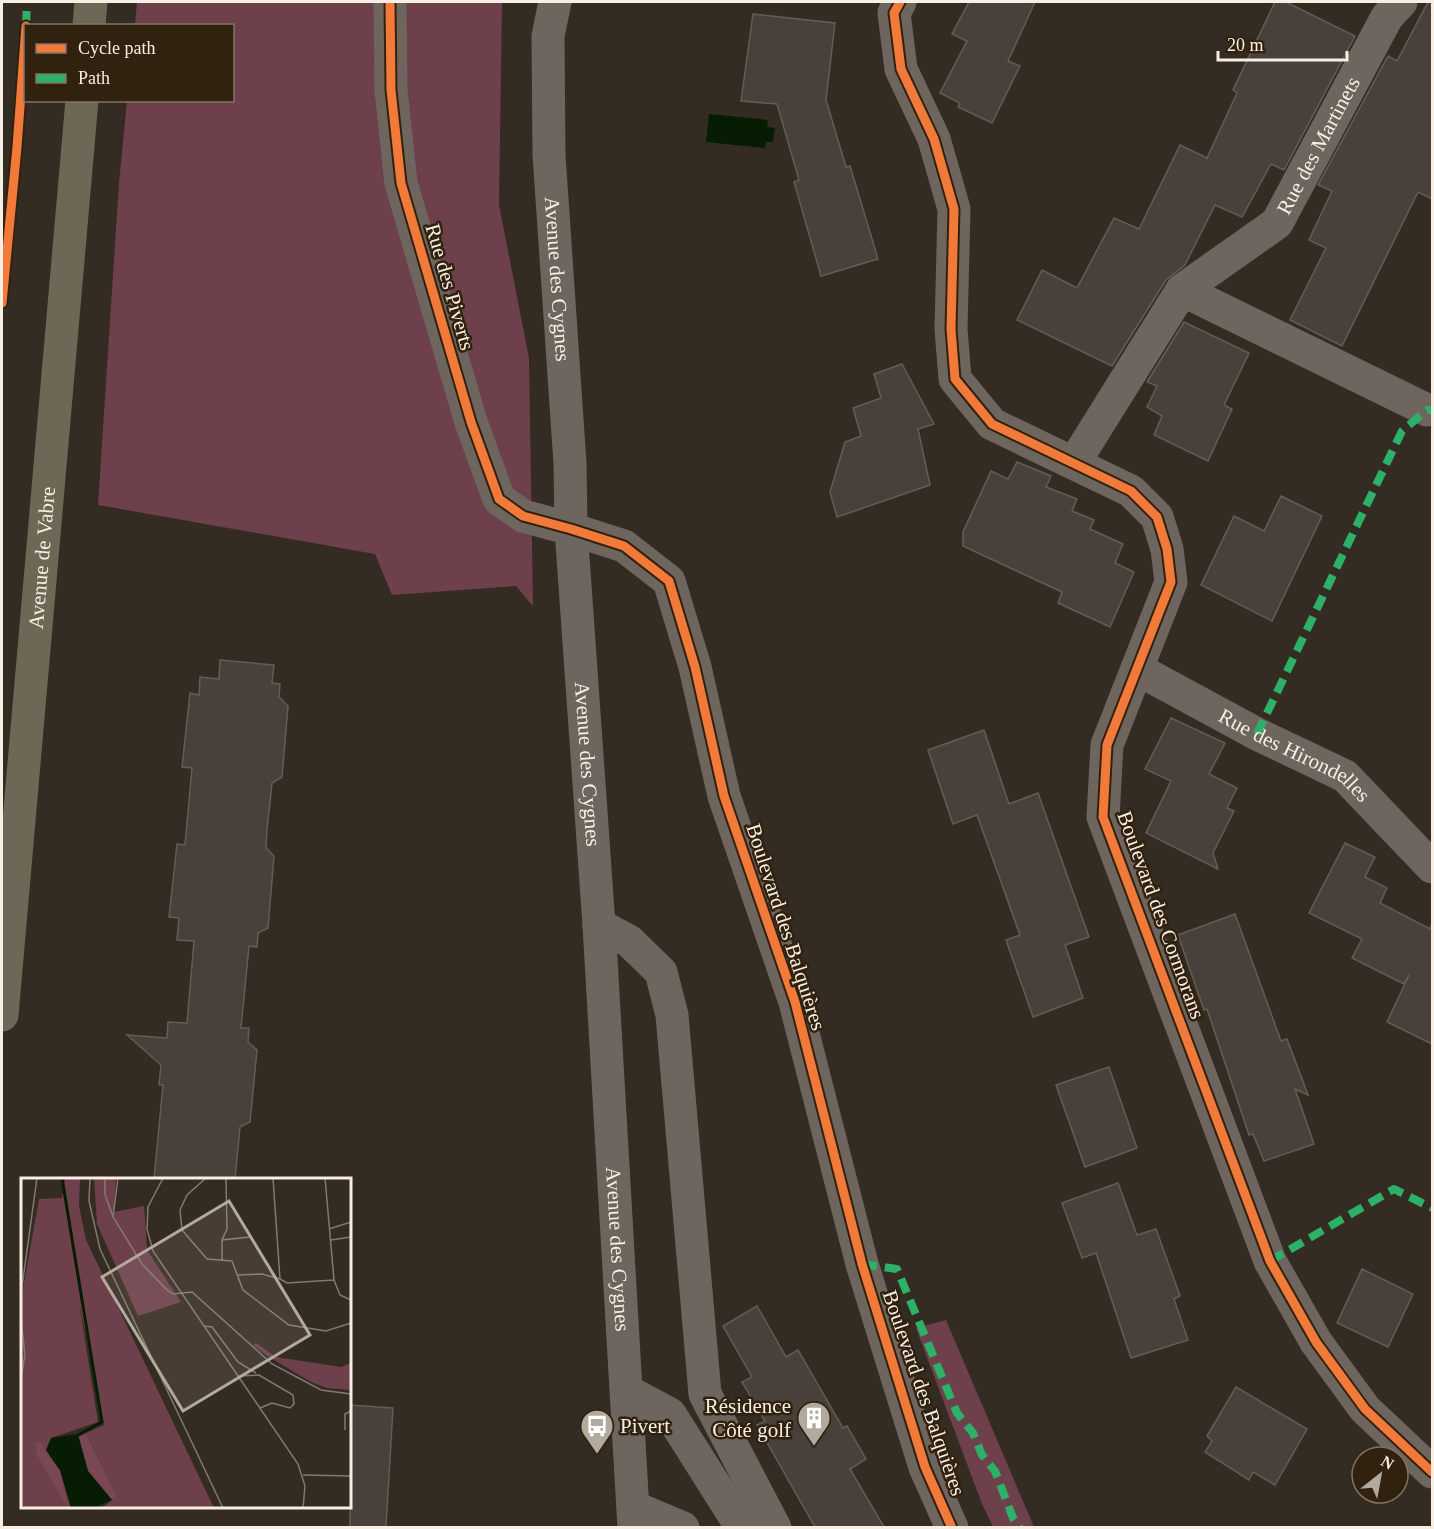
<svg xmlns="http://www.w3.org/2000/svg" width="1434" height="1529" font-family="'Times New Roman',serif">
  <rect width="100%" height="100%" fill="#342b22"/>
  <!-- green -->
  <g fill="#6e404c">
    <polygon points="137,2 502,2 499,205 529,358 533,606 516,586 392,595 375,554 98,505 119,183 127,101 232,100 232,26 135,25"/>
    <polygon points="946,1320 1034,1527 993,1527 982,1504 916,1328"/>
  </g>
  <!-- water -->
  <polygon fill="#061c03" points="709,114 768,120 767,127 775,128 773,142 766,142 765,148 706,142"/>
  <!-- building -->
  <g fill="#49403b" stroke="#655c56" stroke-width="1.5">
    <polygon points="969,2 1035,2 1008,61 1020,66 992,123 958,107 960,103 940,93 967,41 952,34"/>
    <polygon points="1275,2 1286,2 1355,36 1284,170 1271,164 1242,217 1215,205 1185,265 1166,280 1112,366 1017,320 1042,270 1077,288 1114,218 1139,229 1180,145 1207,158 1237,93 1233,90"/>
    <polygon points="1428,2 1432,2 1432,199 1418,192 1342,346 1290,320 1326,248 1309,240 1332,191 1318,185 1388,56 1397,61"/>
    <polygon points="753,14 835,23 826,100 846,167 850,166 878,259 821,276 794,182 799,180 777,104 741,101"/>
    <polygon points="1184,322 1249,353 1224,405 1232,409 1208,461 1154,435 1162,416 1147,407 1157,386 1147,382"/>
    <polygon points="902,364 934,424 918,429 930,485 837,517 830,492 845,442 861,436 853,408 881,398 874,374"/>
    <polygon points="1017,462 1051,476 1046,487 1077,499 1072,511 1094,520 1090,529 1123,544 1115,563 1134,572 1110,627 1058,603 1062,592 963,546 963,532 991,471 1008,479"/>
    <polygon points="1281,496 1322,516 1272,621 1201,585 1234,516 1264,531"/>
    <polygon points="220,660 274,665 272,683 280,684 279,697 288,706 282,777 272,783 267,830 266,848 274,856 268,928 258,933 257,947 249,946 241,1028 249,1028 248,1042 257,1050 250,1122 240,1127 235,1179 154,1179 163,1085 159,1085 161,1065 127,1035 167,1038 168,1022 187,1023 194,941 177,940 179,918 169,917 177,844 185,845 192,768 182,767 190,693 199,695 200,677 219,679"/>
    <polygon points="1171,718 1225,743 1209,774 1237,788 1227,808 1234,811 1213,853 1218,869 1146,833 1171,781 1145,769"/>
    <polygon points="984,730 1009,804 1038,793 1089,937 1065,945 1083,998 1033,1017 1006,940 1020,935 977,815 953,824 928,750"/>
    <polygon points="1345,843 1375,857 1365,877 1387,888 1380,903 1430,929 1432,923 1432,1044 1387,1022 1409,975 1404,984 1352,958 1362,939 1309,913"/>
    <polygon points="1235,914 1281,1041 1287,1039 1308,1095 1295,1089 1314,1144 1264,1161 1253,1134 1249,1135 1207,1009 1204,1010 1178,935"/>
    <polygon points="1109,1067 1137,1148 1085,1167 1056,1085"/>
    <polygon points="1118,1183 1137,1235 1156,1229 1180,1296 1174,1299 1188,1340 1131,1358 1096,1253 1082,1258 1062,1203"/>
    <polygon points="1362,1269 1413,1294 1388,1347 1337,1323"/>
    <polygon points="757,1306 786,1357 798,1350 843,1428 847,1426 866,1459 850,1469 884,1527 815,1527 757,1425 765,1421 742,1382 752,1377 723,1326"/>
    <polygon points="1236,1387 1307,1429 1275,1485 1253,1472 1249,1480 1205,1452 1212,1441 1207,1436"/>
    <polygon points="350,1405 393,1408 386,1527 350,1527"/>
  </g>
  <g fill="none" stroke-linecap="round" stroke-linejoin="round">
    <!-- minor -->
    <g stroke="#6e665e" stroke-width="33">
      <polyline points="390,2 391,90 401,183 471,422 499,499 523,516 571,529 624,546 669,581 695,667 724,796 795,1002 862,1264 925,1467 952,1528"/>
      <path id="s1" d="M555,2L548,36L549,155L570,463L571,529L599,925L634,1528"/>
      <polyline points="900,2 894,13 901,69 934,139 954,209 951,329 955,379 992,424 1131,491 1157,517 1167,549 1171,582 1107,745 1103,817 1270,1261 1316,1342 1365,1409 1432,1472"/>
      <path id="s2" d="M1182,290L1277,223L1387,17L1401,2"/>
      <polyline points="1074,463 1182,290 1427,410"/>
      <path id="s3" d="M1137,669L1257,734L1345,776L1432,867"/>
      <polyline points="599,925 629,941 661,972 672,1015 705,1394 775,1528"/>
      <polyline points="627,1391 670,1414 742,1528"/>
      <polyline points="633,1507 683,1528"/>
    </g>
    <!-- major -->
    <g stroke="#6d6756" stroke-width="33">
      <polyline points="89,26 91,2"/>
      <path id="s4" d="M2,1015L82,100"/>
    </g>
    <!-- quiet -->
    <g stroke="#2db169" stroke-width="8" stroke-dasharray="15 8" stroke-linecap="butt">
      <polyline points="26,26 27,2"/>
      <polyline points="1257,734 1402,431 1427,410 1432,410"/>
      <polyline points="1270,1261 1394,1189 1432,1208"/>
      <polyline points="862,1264 897,1269 957,1413 973,1433 982,1455 995,1471 1013,1518 1020,1528"/>
    </g>
    <!-- cycleway casing -->
    <g stroke="#312210" stroke-width="13">
      <g id="cycleway">
        <polyline points="390,2 391,90 401,183 471,422 499,499 523,516 571,529 624,546 669,581 695,667 724,796 795,1002 862,1264 925,1467 952,1528"/>
        <polyline points="900,2 894,13 901,69 934,139 954,209 951,329 955,379 992,424 1131,491 1157,517 1167,549 1171,582 1107,745 1103,817 1270,1261 1316,1342 1365,1409 1432,1472"/>
        <polyline points="2,303 17,147 26,26"/>
      </g>
    </g>
    <!-- cycleway -->
    <use href="#cycleway" stroke="#f17a3a" stroke-width="9"/>
  </g>
  <!-- icons -->
  <defs>
    <g id="building-pin" transform="scale(1.725)"><path d="M0 17L-7.5 6A9.5 9.5 0 1 1 7.5 6Z" fill="#b3aa9f" stroke="#312210"/><path d="M-4-6H4V6H1V3H-1V6H-4ZM-2.5-4.3h1.7v1.8h-1.7ZM.8-4.3h1.7v1.8H.8ZM-2.5-1h1.7V.8h-1.7ZM.8-1h1.7V.8H.8Z" fill="#fff"/></g>
    <g id="bus-pin" transform="scale(1.725)"><path d="M0 17L-7.5 6A9.5 9.5 0 1 1 7.5 6Z" fill="#b3aa9f" stroke="#312210"/><path d="M-5-6H5V4H4V6H2V4H-2V6H-4V4H-5ZM-3.5-4V0h7V-4ZM-3.5 1.2v1.5H-2V1.2ZM2 1.2v1.5H3.5V1.2Z" fill="#fff"/></g>
  </defs>
  <g fill-rule="evenodd">
    <use href="#building-pin" x="814" y="1418"/>
    <use href="#bus-pin" x="597" y="1426"/>
  </g>
  <g text-anchor="middle" stroke-width="5" stroke-linejoin="round" paint-order="stroke">
    <!-- street labels -->
    <g font-size="21" fill="#f8eee2" stroke="#312210">
      <text dy="7" stroke="none"><textPath href="#s2" startOffset="204">Rue des Martinets</textPath></text>
      <text dy="7" stroke="none"><textPath href="#s1" startOffset="278">Avenue des Cygnes</textPath></text>
      <text transform="translate(450 287) rotate(74)" y="7">Rue des Piverts</text>
      <text dy="7" stroke="none"><textPath href="#s4" startOffset="459">Avenue de Vabre</textPath></text>
      <text dy="7" stroke="none"><textPath href="#s3" startOffset="180">Rue des Hirondelles</textPath></text>
      <text dy="7" stroke="none"><textPath href="#s1" startOffset="764">Avenue des Cygnes</textPath></text>
      <text transform="translate(1161 915) rotate(70)" y="7">Boulevard des Cormorans</text>
      <text transform="translate(786 927) rotate(72)" y="7">Boulevard des Balquières</text>
      <text dy="7" stroke="none"><textPath href="#s1" startOffset="1250">Avenue des Cygnes</textPath></text>
      <text transform="translate(924 1393) rotate(71)" y="7">Boulevard des Balquières</text>
    </g>
    <!-- poi labels -->
    <g font-size="21" fill="#f8eee2" stroke="#312210" text-anchor="end">
      <text x="791" y="1413">Résidence<tspan x="791" dy="24">Côté golf</tspan></text>
      <text x="620" y="1433" text-anchor="start">Pivert</text>
    </g>
  </g>
  <!-- overview -->
  <g transform="translate(21 1178)">
    <rect width="330" height="330" fill="#342b22"/>
    <path d="M44,0H59L58,28L65,62L193,330H81L96,318L65,255L83,247L58,124L77,244L30,260L28,279L39,292L50,330H0V122L18,21L41,20ZM73,0H95L93,34L123,28L126,72L160,124L117,138L76,46ZM235,165L255,179L320,189L330,185V212L306,210L290,204L248,179L232,167Z" fill="#6e404c"/>
    <path d="M65,255L96,318L91,322L67,293L57,259ZM19,264L39,293L47,330L16,277L14,265Z" fill="#794854"/>
    <path d="M57,256L67,293L91,322L73,330H50L39,292L25,272L30,260Z" fill="#061c03"/>
    <path fill="none" stroke="#061c03" stroke-width="3" d="M41,0L81,244L57,257"/>
    <path fill="none" stroke="#82796f" stroke-width="1.5" d="M69,0L68,23L79,71L202,330M84,0V16L92,39L121,86L145,111L152,116L171,114L251,186L300,212L330,216M142,0L127,29L126,51L132,73L277,286L284,308L282,330M185,0L166,17L159,32L161,52L186,81L211,83L222,112L268,147L305,153L330,145M252,0L259,101L266,105L313,102M304,0L313,102L319,117L330,122M92,39L97,0M308,51L330,44M201,62L206,51L205,0M310,62L330,59M201,83V62L229,59M217,97L241,96L259,101M0,116L16,0M0,140L4,177L0,200M183,148L191,149L217,184L235,195M217,198L238,197L272,217L273,226L269,230L251,225L239,230M324,252V236L330,233M282,297L330,298"/>
    <path fill="#b3aa9f" fill-opacity="0.15" stroke="#b3aa9f" stroke-width="3" d="M208,23L289,157L162,233L81,99Z"/>
    <rect width="330" height="330" fill="none" stroke="#f8eee2" stroke-width="3"/>
  </g>
  <!-- border -->
  <rect width="1434" height="1529" fill="none" stroke="#f8eee2" stroke-width="6"/>
  <!-- legend -->
  <rect x="24" y="24" width="210" height="78" fill="#312210" stroke="#817464" stroke-width="1.5"/>
  <rect x="36" y="44" width="30" height="9" fill="#f17a3a" stroke="#817464" stroke-width="1.5"/>
  <text x="78" y="54" font-size="18" fill="#f8eee2">Cycle path</text>
  <rect x="36" y="74" width="30" height="9" fill="#2db169" stroke="#817464" stroke-width="1.5"/>
  <text x="78" y="84" font-size="18" fill="#f8eee2">Path</text>
  <!-- north arrow -->
  <g transform="translate(1380 1475) rotate(31)"><circle r="28" fill="#312210" stroke="#817464" stroke-width="1.5"/>
  <path d="M0-4.5L10 22L0 15L-10 22Z" fill="#b3aa9f"/>
  <text y="-9" font-size="16" font-weight="bold" text-anchor="middle" fill="#f8eee2">N</text>
  </g>
  <!-- scale -->
  <path d="M1218 51v9h129v-9" fill="none" stroke="#f8eee2" stroke-width="3"/>
  <text x="1227" y="51" font-size="18" fill="#f8eee2" stroke="#312210" stroke-width="4.5" paint-order="stroke">20 m</text>
</svg>
